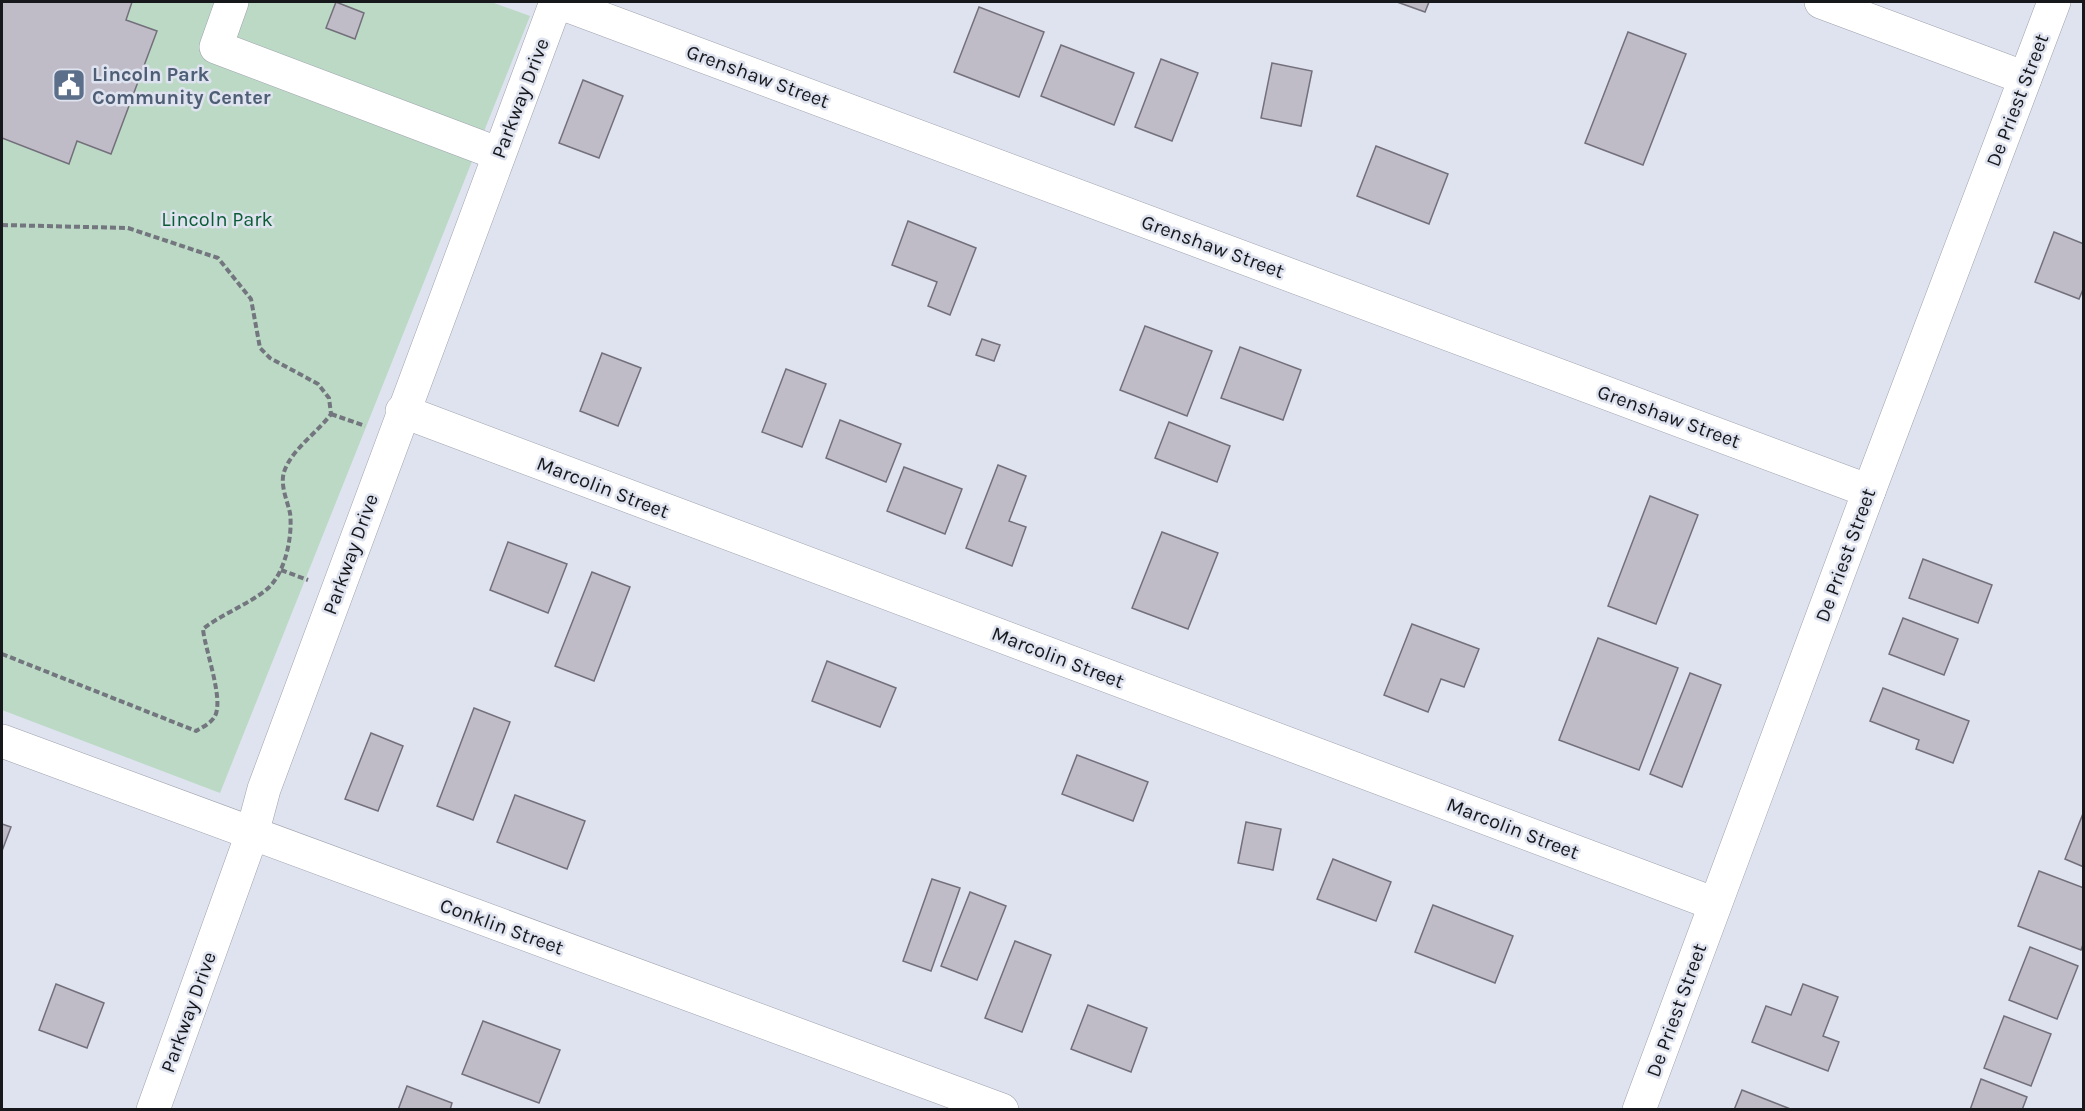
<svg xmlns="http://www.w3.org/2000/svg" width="2085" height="1111" font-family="Karla,sans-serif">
  <rect width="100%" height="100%" fill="#dfe3ef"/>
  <!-- green -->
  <polygon fill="#bbd9c5" points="2,2 491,2 530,16 220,793 2,710"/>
  <!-- building -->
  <g fill="#bfbcc8" stroke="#73707b" stroke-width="1.5">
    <polygon points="2,2 132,2 126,20 157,31 111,154 77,141 69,164 2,138"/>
    <polygon points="336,2 364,13 355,39 326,28"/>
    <polygon points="1397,2 1429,2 1425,12"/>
    <polygon points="979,7 1044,32 1019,97 954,72"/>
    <polygon points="1628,32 1686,54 1643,165 1585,143"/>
    <polygon points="1061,45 1134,73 1114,125 1041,96"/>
    <polygon points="1161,59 1198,73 1172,141 1135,127"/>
    <polygon points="1272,63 1312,71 1301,126 1261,118"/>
    <polygon points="583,80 623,96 599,158 559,143"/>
    <polygon points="1376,146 1448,174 1429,224 1357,196"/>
    <polygon points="908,221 976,248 950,315 928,306 937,282 892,265"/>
    <polygon points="2054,232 2084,244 2084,287 2079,299 2035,282"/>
    <polygon points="1145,326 1212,351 1187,416 1120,390"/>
    <polygon points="982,339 1000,345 994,361 976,355"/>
    <polygon points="1240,347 1301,370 1283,420 1221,398"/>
    <polygon points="602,353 641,368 618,426 580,411"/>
    <polygon points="786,369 826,384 802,447 762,432"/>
    <polygon points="840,420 901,444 886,482 826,458"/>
    <polygon points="1169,422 1230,446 1217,482 1155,458"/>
    <polygon points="998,465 1026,476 1009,521 1026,527 1012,566 966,548"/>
    <polygon points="904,467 962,489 945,534 887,511"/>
    <polygon points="1650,496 1698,515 1656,624 1608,606"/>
    <polygon points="1162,532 1218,553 1188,629 1132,608"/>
    <polygon points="508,542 567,564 548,613 490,590"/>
    <polygon points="1923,559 1992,585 1978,623 1909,598"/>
    <polygon points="592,572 630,587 594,681 555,666"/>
    <polygon points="1903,618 1958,639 1944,675 1889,654"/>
    <polygon points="1412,624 1479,649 1464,687 1441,679 1428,712 1384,695"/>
    <polygon points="1598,638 1678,668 1639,770 1559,740"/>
    <polygon points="827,661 896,688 880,727 812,701"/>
    <polygon points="1690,673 1721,685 1682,787 1650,774"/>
    <polygon points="1883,688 1969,721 1953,763 1916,749 1919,740 1870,721"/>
    <polygon points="474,708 510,722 473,820 437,806"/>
    <polygon points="371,733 403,746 378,811 345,799"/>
    <polygon points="1077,755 1148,782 1133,821 1062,794"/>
    <polygon points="515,795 585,821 567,869 497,842"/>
    <polygon points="2084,811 2084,867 2065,859"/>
    <polygon points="1246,822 1281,829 1273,870 1238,863"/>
    <polygon points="2,824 11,827 2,851"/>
    <polygon points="1333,859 1391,882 1376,921 1317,899"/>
    <polygon points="2039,871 2084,888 2084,942 2081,950 2018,926"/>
    <polygon points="932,879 960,888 931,971 903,961"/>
    <polygon points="970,892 1006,906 977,980 941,966"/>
    <polygon points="1433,905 1513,936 1495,983 1415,952"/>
    <polygon points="1015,941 1051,955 1022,1032 985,1018"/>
    <polygon points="2030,947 2078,966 2057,1019 2009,1000"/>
    <polygon points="56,984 104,1003 87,1048 39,1030"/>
    <polygon points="1803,984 1838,997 1823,1036 1839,1042 1828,1071 1752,1042 1766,1006 1791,1015"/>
    <polygon points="1088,1005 1147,1028 1131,1072 1071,1049"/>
    <polygon points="2004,1016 2051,1034 2031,1086 1984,1068"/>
    <polygon points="483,1021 560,1050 539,1103 462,1074"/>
    <polygon points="1981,1079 2027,1097 2022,1110 1970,1110"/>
    <polygon points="407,1086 452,1103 450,1110 398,1110"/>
    <polygon points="1742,1090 1793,1110 1734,1110"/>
  </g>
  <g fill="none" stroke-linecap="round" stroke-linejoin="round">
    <!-- minor casing -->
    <g stroke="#9ea2ad" stroke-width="34">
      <g id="minor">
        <polyline points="232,2 216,47 499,154"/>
        <polyline points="558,2 1869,491"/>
        <polyline points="1821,2 2025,78"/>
        <polyline points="402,411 1715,904"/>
        <polyline points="2,741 1002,1110"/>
        <polyline points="153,1110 252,834 264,789 556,2"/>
        <polyline points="1639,1110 1869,491 2054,2"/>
      </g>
    </g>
    <!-- path -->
    <g stroke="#73767e" stroke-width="4" stroke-dasharray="6 3" stroke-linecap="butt">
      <path d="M2,225L128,228L218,258L251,299L260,348L270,358L318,384L329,398L331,414C318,432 291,450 284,472C280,485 287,500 290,513C293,536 285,575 266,590C247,605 222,614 203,629C205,650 224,699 215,716C211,723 203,727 196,731L2,654"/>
      <polyline points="331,414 365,426"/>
      <polyline points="281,570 308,580"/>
    </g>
    <!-- minor -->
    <use href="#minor" stroke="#fff" stroke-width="33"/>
  </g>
  <!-- icons -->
  <defs>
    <g id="civic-square" transform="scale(1.725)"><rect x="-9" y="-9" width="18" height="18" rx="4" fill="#5c6f8a" stroke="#dfe3ef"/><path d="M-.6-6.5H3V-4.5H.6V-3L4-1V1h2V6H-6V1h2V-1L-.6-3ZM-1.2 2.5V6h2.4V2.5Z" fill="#fff"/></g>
  </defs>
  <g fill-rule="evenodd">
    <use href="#civic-square" x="69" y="85"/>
  </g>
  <g text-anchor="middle" stroke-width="5" stroke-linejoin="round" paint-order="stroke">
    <!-- service labels -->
    <g font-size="20" font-weight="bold" fill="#4e5e75" stroke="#dfe3ef" text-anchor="start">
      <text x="92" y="81">Lincoln Park<tspan x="92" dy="23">Community Center</tspan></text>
    </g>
    <!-- street labels -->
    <g font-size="20" fill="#16181c" stroke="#dfe3ef">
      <text transform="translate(758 76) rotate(20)" y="7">Grenshaw Street</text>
      <text transform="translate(520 98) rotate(-69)" y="7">Parkway Drive</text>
      <text transform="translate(2017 100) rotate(-69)" y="7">De Priest Street</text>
      <text transform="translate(1213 246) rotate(20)" y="7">Grenshaw Street</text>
      <text transform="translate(1669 416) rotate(20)" y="7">Grenshaw Street</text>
      <text transform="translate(603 487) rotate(21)" y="7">Marcolin Street</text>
      <text transform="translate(350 554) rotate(-70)" y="7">Parkway Drive</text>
      <text transform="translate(1845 555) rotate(-70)" y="7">De Priest Street</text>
      <text transform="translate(1058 657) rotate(21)" y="7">Marcolin Street</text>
      <text transform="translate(1513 828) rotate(21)" y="7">Marcolin Street</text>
      <text transform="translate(502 926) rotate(20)" y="7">Conklin Street</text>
      <text transform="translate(1676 1010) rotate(-70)" y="7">De Priest Street</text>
      <text transform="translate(188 1012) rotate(-70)" y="7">Parkway Drive</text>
    </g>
    <!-- park labels -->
    <g font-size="20" fill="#0a5c35" stroke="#dfe3ef">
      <text x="217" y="226">Lincoln Park</text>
    </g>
  </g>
  <!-- border -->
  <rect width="2085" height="1111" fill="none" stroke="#16181c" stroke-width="6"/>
</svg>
